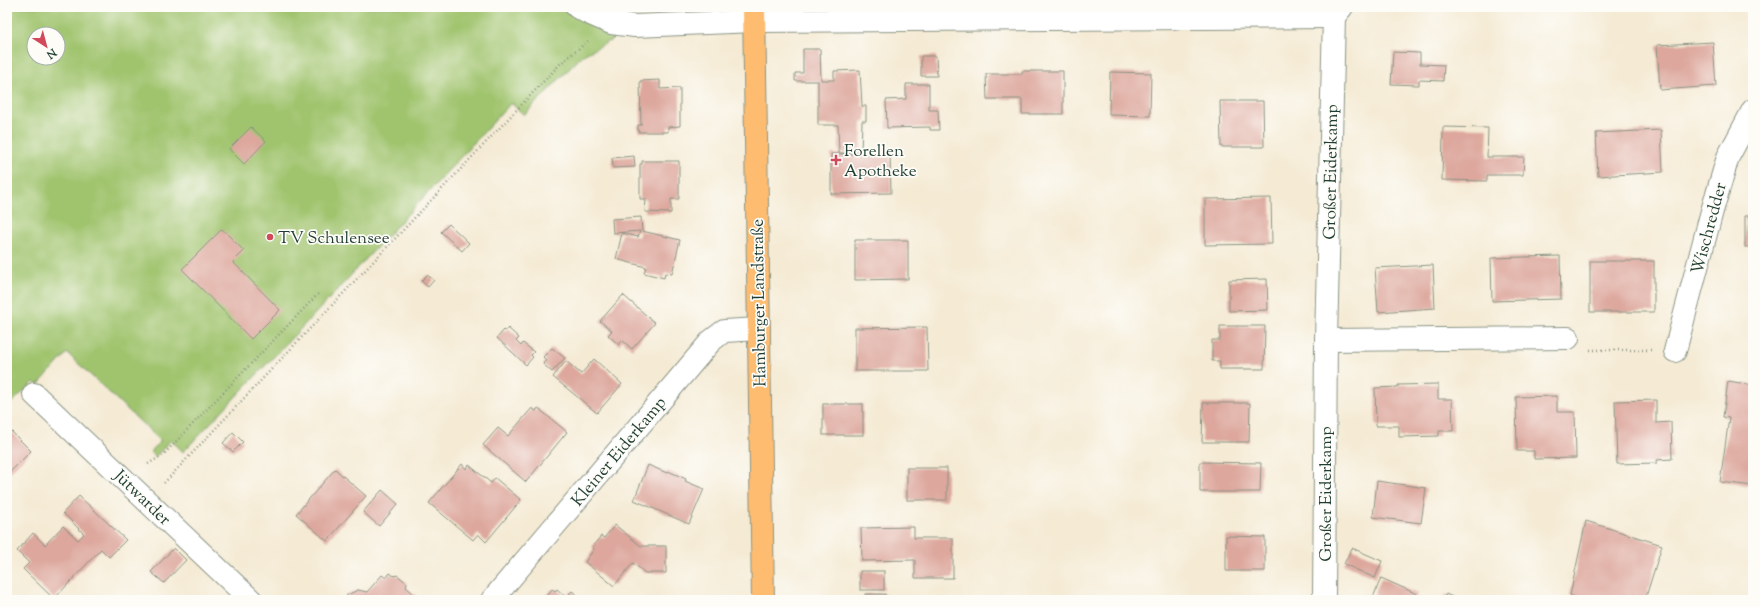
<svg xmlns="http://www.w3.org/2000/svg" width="1760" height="607" font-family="'Sorts Mill Goudy',serif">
  <rect width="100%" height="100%" fill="#fdfcf7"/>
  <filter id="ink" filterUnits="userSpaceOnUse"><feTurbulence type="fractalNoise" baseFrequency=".025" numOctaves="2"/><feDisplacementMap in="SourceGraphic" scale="8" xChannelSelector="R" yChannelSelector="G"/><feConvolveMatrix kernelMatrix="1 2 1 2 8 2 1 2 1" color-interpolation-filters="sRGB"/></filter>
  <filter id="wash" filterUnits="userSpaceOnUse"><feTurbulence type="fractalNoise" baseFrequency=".012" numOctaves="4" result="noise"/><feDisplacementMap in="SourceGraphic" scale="16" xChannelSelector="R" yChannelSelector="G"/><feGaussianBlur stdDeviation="0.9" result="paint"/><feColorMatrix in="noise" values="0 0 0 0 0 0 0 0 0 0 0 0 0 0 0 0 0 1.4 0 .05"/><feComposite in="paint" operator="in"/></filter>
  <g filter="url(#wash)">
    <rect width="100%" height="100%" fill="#f5ebd5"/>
    <!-- green -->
    <path fill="#a0c46e" stroke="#608051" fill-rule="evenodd" d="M7,7H577L611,23L612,40L583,55L524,115L511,103L328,300L183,452L171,440L155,457L150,452L161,441L67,353L38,385L34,382L7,407ZM34,34H58V58H34Z"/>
    <g id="blocks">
      <!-- building -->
      <g fill="#dda79d">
        <polygon points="1713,42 1716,86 1660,90 1657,45"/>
        <polygon points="803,49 820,49 821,80 834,80 834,71 860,70 862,106 866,106 866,121 862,121 861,153 839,153 838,125 818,125 818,81 795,81 795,73 803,73"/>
        <polygon points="1393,52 1420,53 1420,64 1444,65 1443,81 1419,80 1419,85 1391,84"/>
        <polygon points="921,56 936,56 937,76 921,76"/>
        <polygon points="1022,71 1063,71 1063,114 1022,114 1022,99 987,99 986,74 1022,74"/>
        <polygon points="1110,72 1151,73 1150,116 1109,115"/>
        <polygon points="660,80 660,89 680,88 680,126 668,127 668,132 638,132 638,125 641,125 640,81"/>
        <polygon points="906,84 929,84 929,110 938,110 939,130 930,130 930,127 887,128 886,100 906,99"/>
        <polygon points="1220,101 1263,101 1264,147 1221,147"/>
        <polygon points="251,127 266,141 244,164 229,149"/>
        <polygon points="1443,127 1488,128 1487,157 1524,157 1523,175 1487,175 1487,181 1442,180"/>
        <polygon points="1661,130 1663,172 1598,176 1596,133"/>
        <polygon points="831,154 890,154 891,193 831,194"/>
        <polygon points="634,156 635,167 613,168 612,158"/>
        <polygon points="642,161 679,161 679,199 671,199 671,213 645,212 646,199 640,199 640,164 642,164"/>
        <polygon points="1271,198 1272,244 1205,245 1205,199"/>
        <rect x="1745" y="216" width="8" height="31"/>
        <polygon points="641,217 642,231 680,240 672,274 665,273 664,278 644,273 646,267 616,259 622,233 638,237 640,231 613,233 612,219"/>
        <polygon points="449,224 469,243 462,251 441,232"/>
        <polygon points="222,229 244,251 233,262 280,310 251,339 182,269"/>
        <polygon points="855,240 908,240 908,279 855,280"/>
        <polygon points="1560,256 1561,299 1492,301 1491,258"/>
        <rect x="1590" y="261" width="64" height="51"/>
        <polygon points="1433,265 1435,308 1378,312 1375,268"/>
        <polygon points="427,275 434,280 428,287 421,281"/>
        <polygon points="1267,279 1268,310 1229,311 1229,280"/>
        <polygon points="623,295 655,323 632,349 622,340 619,345 608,335 612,331 600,321"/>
        <polygon points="1220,326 1265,326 1264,369 1220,369 1220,361 1212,361 1212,340 1220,340"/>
        <polygon points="927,327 928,371 855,371 855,328"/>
        <polygon points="508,328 519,338 516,341 521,346 523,343 534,352 531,355 533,357 526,365 497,338 504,330 505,331"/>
        <polygon points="552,348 565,358 552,372 543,364 546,360 543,357"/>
        <polygon points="594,359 622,384 597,413 553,377 566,361 581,374"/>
        <polygon points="1728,381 1753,385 1753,486 1720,482 1729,418 1723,417"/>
        <polygon points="1438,384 1438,399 1452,399 1453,431 1439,431 1439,436 1399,437 1399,426 1376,426 1375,388 1398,387 1398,385"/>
        <polygon points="1557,396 1557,412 1575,412 1576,458 1534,459 1534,451 1517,451 1516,397"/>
        <polygon points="1656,400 1656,423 1671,422 1672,459 1657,460 1657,463 1617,464 1615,401"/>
        <polygon points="1203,403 1250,403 1249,442 1202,442"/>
        <rect x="823" y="404" width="40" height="31"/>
        <polygon points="532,408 536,411 538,408 567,432 526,482 483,445 498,428 508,436"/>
        <polygon points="11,431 31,451 7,475 7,435"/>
        <polygon points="233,432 243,442 233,452 223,443"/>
        <polygon points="1200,462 1261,463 1260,492 1200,492"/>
        <polygon points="462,464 466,469 469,465 491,483 495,478 521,500 486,542 478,534 473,540 429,503"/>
        <polygon points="648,465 667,473 668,471 686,479 685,481 704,489 689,524 634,500"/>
        <rect x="907" y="468" width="40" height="32"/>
        <polygon points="335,469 366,496 327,541 296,514"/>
        <polygon points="1377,481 1426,488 1421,523 1373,517"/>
        <polygon points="382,490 398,504 379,526 363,512"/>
        <polygon points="79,496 126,540 109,557 101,549 54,599 23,569 29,563 17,551 33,533 45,545 63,526 78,540 84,534 63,513"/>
        <polygon points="1586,521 1662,545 1645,600 1580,600 1570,595"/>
        <polygon points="615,525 641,546 666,546 666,573 645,573 633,563 614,586 585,562 594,549 592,547 601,536 604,538"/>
        <polygon points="914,527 914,538 953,538 953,578 915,578 915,560 862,561 861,528"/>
        <polygon points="1226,536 1265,537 1265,571 1226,571"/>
        <polygon points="174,548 186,560 164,583 151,572"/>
        <polygon points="1352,548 1382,561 1375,578 1344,564"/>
        <rect x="860" y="571" width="24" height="19"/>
        <polygon points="390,573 394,576 397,575 407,583 406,587 421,600 345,600 347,595 358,590 367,592 382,575 386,578"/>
        <polygon points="1381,578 1417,594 1415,600 1372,600"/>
        <polygon points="552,589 555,591 557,589 566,597 572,591 583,600 543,600"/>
        <rect x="865" y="594" width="20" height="6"/>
        <polygon points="1446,594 1459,600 1443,600"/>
      </g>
    </g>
  </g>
  <g filter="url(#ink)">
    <use href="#blocks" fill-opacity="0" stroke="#8a9484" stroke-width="1"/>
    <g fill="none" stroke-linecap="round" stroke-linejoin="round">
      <!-- minor casing -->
      <g stroke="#8a9484" stroke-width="24">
        <g id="minor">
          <polyline points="577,7 588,13 611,23 635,26 755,21 1334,17"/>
          <polyline points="1326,340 1568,338"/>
          <polyline points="1675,351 1712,211 1728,157 1753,110"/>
          <polyline points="34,394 251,600"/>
          <polyline points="492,600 711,341 724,331 759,329"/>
          <polyline points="1324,600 1326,340 1334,17 1342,7"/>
        </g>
      </g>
      <!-- major casing -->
      <g stroke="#8a9484" stroke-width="24">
        <polyline id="major" points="754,7 763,600"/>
      </g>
      <!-- path -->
      <g stroke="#8a9484" stroke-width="2.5" stroke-dasharray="1 3" stroke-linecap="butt">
        <polyline points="1590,350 1651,350"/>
        <polyline points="7,377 12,383"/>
        <polyline points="148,464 163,455 320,292"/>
        <polyline points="164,483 560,64 588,41"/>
      </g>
      <!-- minor -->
      <use href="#minor" stroke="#fff" stroke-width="22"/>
      <!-- major -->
      <use href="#major" stroke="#febc70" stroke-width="22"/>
    </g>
  </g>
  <!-- markers -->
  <g fill="#d1495b" stroke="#fdfcf7" stroke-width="1.5">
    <path d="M834 154h4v4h4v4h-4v4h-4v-4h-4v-4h4z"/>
    <circle cx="270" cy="237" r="4"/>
  </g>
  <g text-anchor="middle" stroke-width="3.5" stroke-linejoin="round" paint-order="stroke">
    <!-- poi labels -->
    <g font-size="17" fill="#1f3d34" stroke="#fdfcf7" text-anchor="start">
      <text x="844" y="156">Forellen<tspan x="844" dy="20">Apotheke</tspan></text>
      <text x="278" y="243">TV Schulensee</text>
    </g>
    <!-- street labels -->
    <g font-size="17" fill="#1f3d34" stroke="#fdfcf7">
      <text transform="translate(1330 172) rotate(-89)" y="6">Großer Eiderkamp</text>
      <text transform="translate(1708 228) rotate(-75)" y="6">Wischredder</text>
      <text transform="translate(758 303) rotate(-91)" y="6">Hamburger Landstraße</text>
      <text transform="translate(618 451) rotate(-50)" y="6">Kleiner Eiderkamp</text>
      <text transform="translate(1325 494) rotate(-90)" y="6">Großer Eiderkamp</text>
      <text transform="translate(143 497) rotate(44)" y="6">Jütwarder</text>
    </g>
  </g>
  <!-- margin -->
  <rect width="1760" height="607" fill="none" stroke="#fdfcf7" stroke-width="24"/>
  <!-- north arrow -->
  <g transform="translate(46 46) rotate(144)"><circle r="19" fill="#fdfcf7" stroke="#a4b0a9"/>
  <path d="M0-3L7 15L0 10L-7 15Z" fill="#d1495b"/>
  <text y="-6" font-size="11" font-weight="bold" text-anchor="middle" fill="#1f3d34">N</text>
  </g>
</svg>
